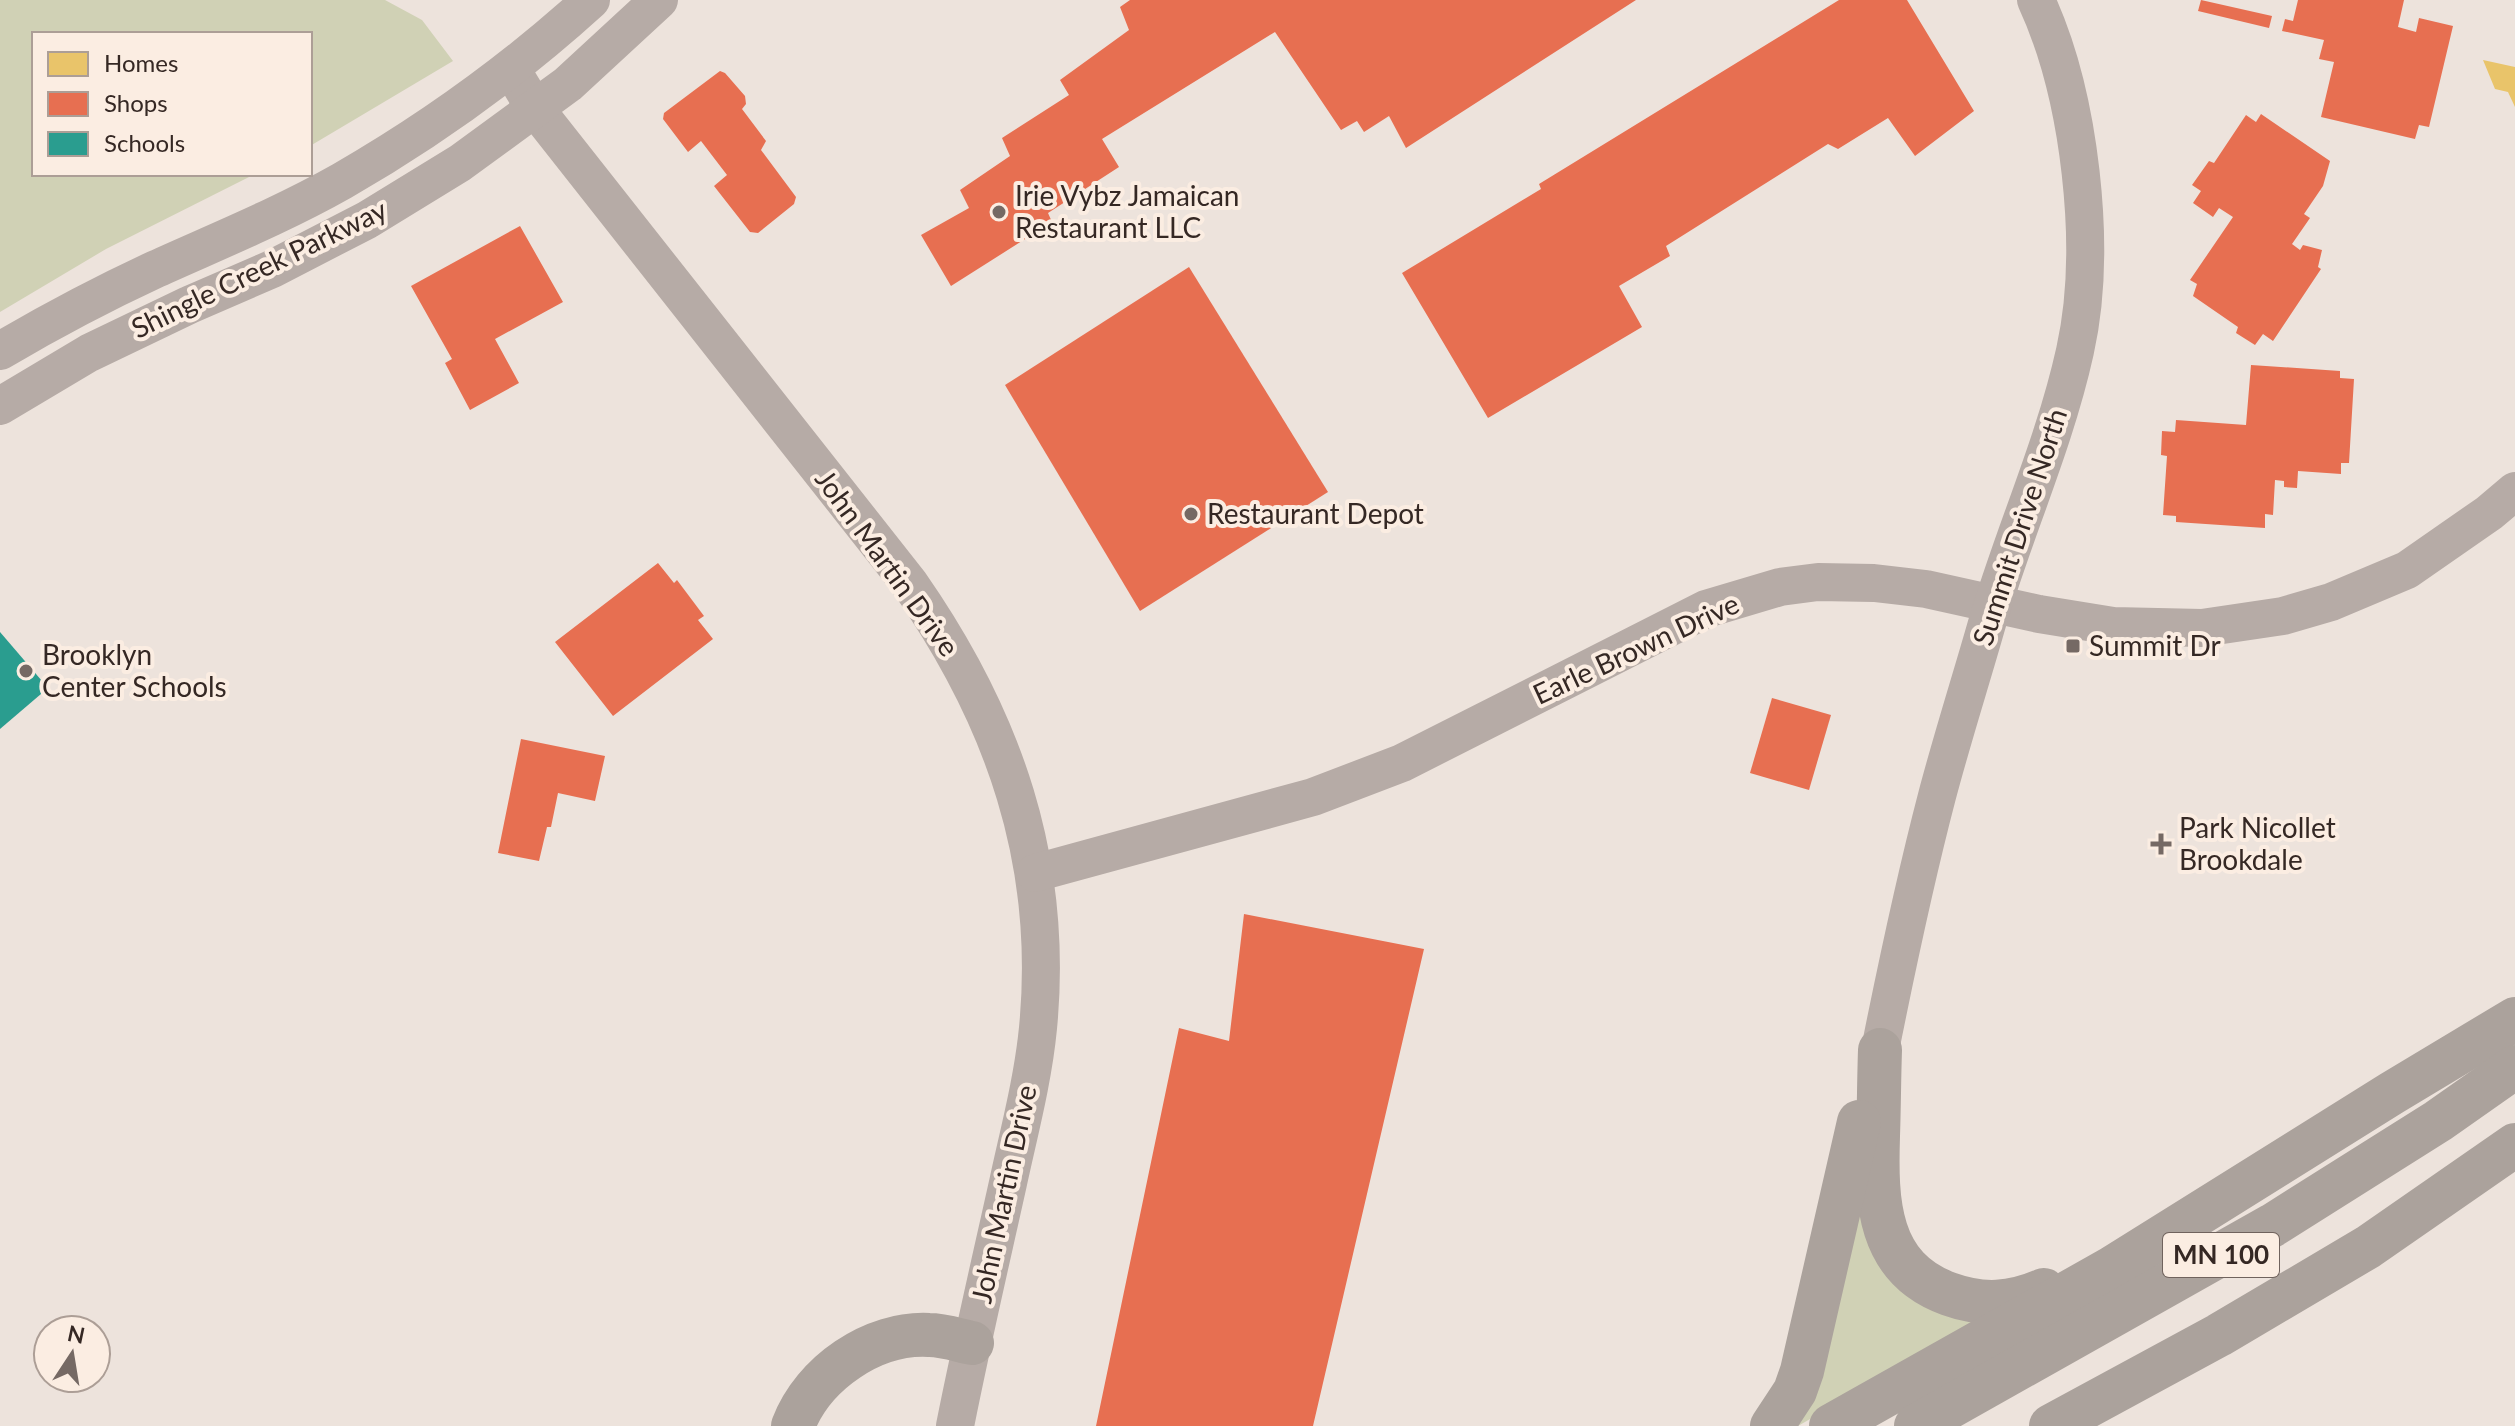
<svg xmlns="http://www.w3.org/2000/svg" width="2515" height="1426" font-family="Lato,sans-serif">
  <rect width="100%" height="100%" fill="#ede3dc"/>
  <!-- green -->
  <g fill="#d0d1b5">
    <polygon points="0,0 385,0 422,20 453,61 310,146 310,34 34,34 34,174 255,174 106,249 0,312"/>
    <polygon points="1849,1207 1985,1318 1798,1426"/>
  </g>
  <!-- homes -->
  <polygon fill="#e9c46a" points="2483,60 2515,67 2515,107 2508,92 2495,89"/>
  <!-- shops -->
  <g fill="#e76f51">
    <polygon points="1130,0 1636,0 1406,148 1389,116 1364,132 1357,121 1341,130 1275,32 1102,139 1119,167 1048,213 1052,222 951,286 921,235 969,208 960,190 1010,156 1002,138 1069,95 1060,80 1129,30 1120,7"/>
    <polygon points="1839,0 1907,0 1974,111 1915,156 1888,118 1838,149 1828,144 1666,246 1670,256 1619,286 1642,327 1488,418 1402,273 1541,189 1539,184"/>
    <polygon points="2201,0 2272,16 2269,28 2198,11"/>
    <polygon points="2298,0 2404,0 2398,27 2416,32 2419,18 2453,26 2429,127 2419,125 2415,139 2321,117 2334,62 2319,59 2324,40 2282,31 2285,19 2293,21"/>
    <polygon points="720,71 725,73 745,96 746,104 742,109 766,141 761,150 796,197 794,204 758,233 750,232 714,186 727,175 701,141 688,152 663,119 664,113"/>
    <polygon points="2261,114 2330,161 2323,186 2304,214 2310,218 2292,244 2300,250 2303,245 2322,250 2318,267 2321,269 2273,341 2263,334 2255,345 2236,333 2238,327 2193,296 2197,284 2190,280 2233,217 2219,208 2213,217 2193,203 2201,191 2192,185 2209,161 2214,163 2246,115 2256,122"/>
    <polygon points="520,226 563,302 495,339 519,383 470,410 445,363 452,359 411,286"/>
    <polygon points="1189,267 1328,492 1140,611 1005,385"/>
    <polygon points="2251,365 2340,371 2340,378 2354,379 2349,463 2341,463 2341,474 2298,471 2297,488 2284,487 2284,481 2275,480 2273,515 2265,514 2265,528 2176,522 2176,516 2163,515 2167,456 2161,455 2162,431 2175,432 2176,420 2246,425"/>
    <polygon points="658,563 674,583 677,580 704,616 698,620 713,639 613,716 555,642"/>
    <polygon points="1772,698 1831,715 1809,790 1750,773"/>
    <polygon points="521,739 605,756 595,801 558,793 551,827 547,827 539,861 498,853"/>
    <polygon points="1244,914 1424,949 1313,1426 1096,1426 1179,1028 1229,1041"/>
  </g>
  <!-- schools -->
  <polygon fill="#2a9d8f" points="0,632 48,688 0,729"/>
  <g fill="none" stroke-linecap="round" stroke-linejoin="round">
    <!-- secondary -->
    <g stroke="#b6aba6" stroke-width="38">
      <path d="M511,69L534,107L910,584C1004,719 1054,862 1038,1028C1033,1080 1019,1132 1008,1183C990,1264 971,1345 955,1426"/>
      <path d="M0,351C51,321 102,294 156,269C218,241 282,215 342,181C434,128 513,71 591,0"/>
      <polyline points="0,406 89,353 189,305 272,269 367,220 460,163 568,84 659,0"/>
      <polyline points="1035,873 1313,797 1402,763 1706,609 1780,587 1818,582 1874,583 1926,589 2039,614 2113,626 2202,628 2283,616 2331,602 2407,570 2489,513 2515,491"/>
      <path d="M1880,1050C1897,965 1915,880 1937,796C1952,739 1970,683 1986,627C2013,534 2054,446 2075,351C2098,248 2080,95 2036,0"/>
    </g>
    <!-- highway -->
    <g stroke="#aba29c" stroke-width="44">
      <path d="M1880,1050C1879,1079 1879,1107 1878,1136C1876,1201 1877,1268 1949,1294C1982,1306 2012,1304 2044,1290"/>
      <path d="M793,1426C813,1373 873,1332 929,1335C943,1335 958,1340 972,1343"/>
      <polyline points="1772,1426 1795,1391 1802,1371 1859,1122"/>
      <polyline points="1831,1426 2112,1268 2392,1093 2515,1019"/>
      <polyline points="1916,1426 2273,1225 2438,1121 2515,1067"/>
      <polyline points="2051,1426 2219,1335 2368,1247 2515,1145"/>
    </g>
  </g>
  <!-- markers -->
  <g fill="#756964" stroke="#fbede2" stroke-width="3">
    <circle cx="999" cy="212" r="8"/>
    <circle cx="1191" cy="514" r="8"/>
    <rect x="2065" y="638" width="16" height="16" rx="4"/>
    <circle cx="26" cy="671" r="8"/>
    <path d="M2157 832h8v8h8v8h-8v8h-8v-8h-8v-8h8z"/>
  </g>
  <g text-anchor="middle" stroke-width="8" stroke-linejoin="round" paint-order="stroke">
    <!-- shield labels -->
    <rect fill="#fbede2" stroke="#70635d" stroke-width="2" x="2163" y="1233" width="116" height="44" rx="6"/>
    <g font-size="26" font-weight="bold" fill="#352824">
      <text x="2221" y="1264">MN 100</text>
    </g>
    <!-- poi labels -->
    <g font-size="28" fill="#352824" stroke="#fbede2" text-anchor="start">
      <text x="1015" y="206">Irie Vybz Jamaican<tspan x="1015" dy="32">Restaurant LLC</tspan></text>
      <text x="1207" y="524">Restaurant Depot</text>
      <text x="2089" y="656">Summit Dr</text>
      <text x="42" y="665">Brooklyn<tspan x="42" dy="32">Center Schools</tspan></text>
      <text x="2179" y="838">Park Nicollet<tspan x="2179" dy="32">Brookdale</tspan></text>
    </g>
    <!-- street labels -->
    <g font-size="28" fill="#352824" stroke="#fbede2">
      <text transform="translate(259 269) rotate(-26)" y="10">Shingle Creek Parkway</text>
      <text transform="translate(2020 527) rotate(-72)" y="10">Summit Drive North</text>
      <text transform="translate(887 563) rotate(54)" y="10">John Martin Drive</text>
      <text transform="translate(1636 649) rotate(-25)" y="10">Earle Brown Drive</text>
      <text transform="translate(1004 1194) rotate(-78)" y="10">John Martin Drive</text>
    </g>
  </g>
  <!-- legend -->
  <rect x="32" y="32" width="280" height="144" fill="#fbede2" stroke="#ac9e96" stroke-width="2"/>
  <rect x="48" y="52" width="40" height="24" fill="#e9c46a" stroke="#ac9e96" stroke-width="2"/>
  <text x="104" y="72" font-size="24" fill="#352824">Homes</text>
  <rect x="48" y="92" width="40" height="24" fill="#e76f51" stroke="#ac9e96" stroke-width="2"/>
  <text x="104" y="112" font-size="24" fill="#352824">Shops</text>
  <rect x="48" y="132" width="40" height="24" fill="#2a9d8f" stroke="#ac9e96" stroke-width="2"/>
  <text x="104" y="152" font-size="24" fill="#352824">Schools</text>
  <!-- north arrow -->
  <g transform="translate(72 1354) rotate(12)"><circle r="38" fill="#fbede2" stroke="#ac9e96" stroke-width="2"/>
  <path d="M0-6L14 30L0 20L-14 30Z" fill="#756964"/>
  <text y="-12" font-size="22" font-weight="bold" text-anchor="middle" fill="#352824">N</text>
  </g>
</svg>
